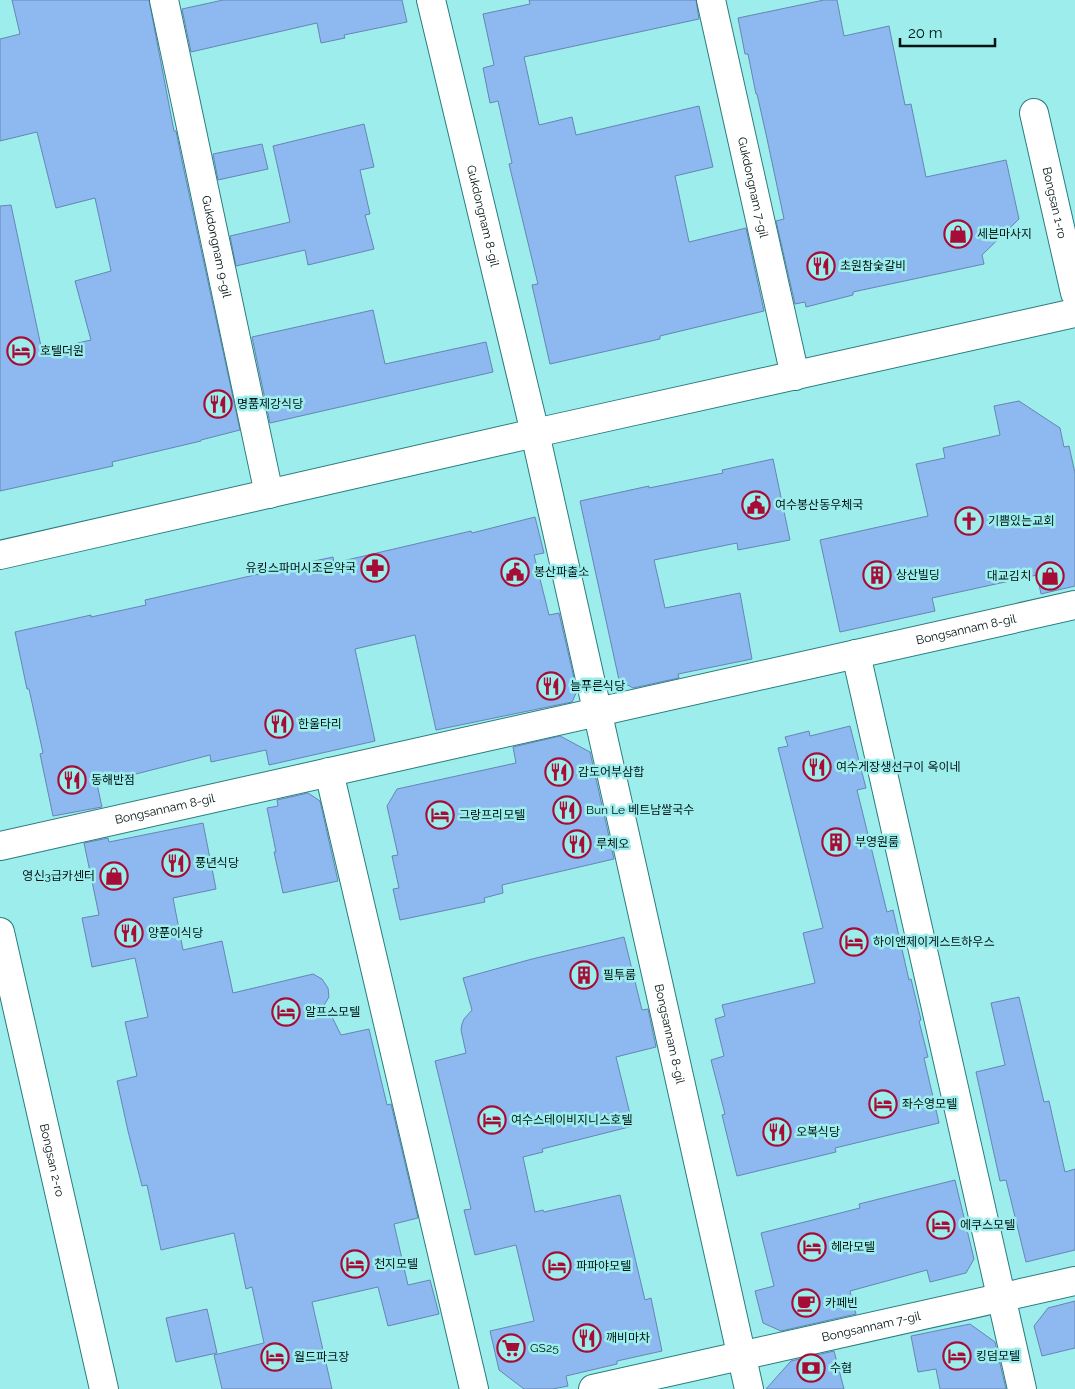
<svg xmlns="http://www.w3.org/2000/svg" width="1075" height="1389" font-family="Raleway,'Noto Sans KR',sans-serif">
  <rect width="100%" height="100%" fill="#9deded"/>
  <!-- building -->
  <g fill="#8eb8f0" stroke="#6586b3">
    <polygon points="12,0 149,0 174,131 176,131 182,161 240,430 201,440 201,441 112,462 113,466 0,491 0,206 11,205 42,351 91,340 75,281 111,271 95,198 56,208 37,132 0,141 0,39 20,34"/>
    <polygon points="223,0 402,0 407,22 344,35 345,38 321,43 317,23 191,52 182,9"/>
    <polygon points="529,0 696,0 699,19 524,57 539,125 572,117 576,135 699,106 713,167 675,176 689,242 746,228 764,311 660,336 660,339 550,364 532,285 538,284 509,164 512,163 498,101 490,103 483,68 494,65 483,14 530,4"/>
    <polygon points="824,0 837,0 844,36 889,26 905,105 911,104 926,177 1006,160 1019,219 982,255 984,264 853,292 853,295 806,307 805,302 795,304 776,221 784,219 766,134 757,94 756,94 748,54 745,54 738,18"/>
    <polygon points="364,124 374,167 360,170 370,214 365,215 374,249 308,265 305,250 236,266 230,236 290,222 273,146"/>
    <polygon points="262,144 268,169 218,180 213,154"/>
    <polygon points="373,310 385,364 486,342 493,372 270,423 252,337"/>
    <polygon points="1019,401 1060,428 1064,447 1069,446 1075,473 1075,586 1041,594 1037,575 932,598 935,611 840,632 820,540 928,516 916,464 945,458 943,448 1000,435 994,406"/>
    <polygon points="773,459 790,540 738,550 737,543 654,560 665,608 740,593 752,659 678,674 679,678 633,688 619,680 580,501 649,486 649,488 723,473 722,470"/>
    <polygon points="535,517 544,553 534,555 549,615 559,613 577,691 572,702 436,730 415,635 355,649 375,741 269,765 266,750 211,762 210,755 97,784 102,807 53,816 40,754 43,753 29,689 27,689 15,632 91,615 91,617 146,605 145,600 272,571 272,570 333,557 334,563 471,531 472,533"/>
    <polygon points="850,726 866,788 857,790 887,912 893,910 909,980 911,979 921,1020 919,1021 928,1057 924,1058 939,1123 835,1148 836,1152 737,1176 722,1115 725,1114 711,1060 724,1056 715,1019 725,1016 722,1005 815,983 803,933 823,928 778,748 788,746 785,737 809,731 810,736"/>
    <polygon points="560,736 590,752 614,859 502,885 503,893 484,898 485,902 400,920 393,889 399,888 392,856 398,855 387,806 397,789 516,763 513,747"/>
    <polygon points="308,793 320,801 338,881 283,893 274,852 276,852 267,808 278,806 277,800"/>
    <polygon points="203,823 216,889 173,898 183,950 222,941 233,993 313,974 322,979 328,988 329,997 323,1007 332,1017 341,1035 369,1029 387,1105 391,1104 418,1218 394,1224 408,1285 430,1280 439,1314 388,1326 378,1287 312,1302 332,1389 222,1389 214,1355 264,1343 252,1287 246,1289 234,1233 161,1250 147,1185 142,1186 128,1131 117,1081 137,1076 125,1022 148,1017 135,958 92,967 82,918 99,915 84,843 108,838 109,842"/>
    <polygon points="624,937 642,1010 648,1009 656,1047 616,1057 633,1126 542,1149 543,1152 523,1157 535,1212 543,1210 544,1212 620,1195 645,1300 651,1298 662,1351 617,1361 617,1364 566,1376 568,1386 553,1389 524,1389 499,1370 490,1331 534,1321 516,1245 475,1255 464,1210 471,1209 435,1061 466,1053 461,1030 462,1024 464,1019 472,1010 463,978 532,959"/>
    <polygon points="1019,997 1044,1102 1049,1101 1065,1172 1075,1169 1075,1250 1026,1262 1006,1180 1000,1181 976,1072 1005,1065 991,1003"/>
    <polygon points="955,1180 974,1259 966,1273 930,1282 927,1270 850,1291 856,1314 781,1331 763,1323 755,1291 774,1286 761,1233 860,1208 859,1204"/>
    <polygon points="1075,1301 1075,1348 1042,1356 1034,1326 1048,1308"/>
    <polygon points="207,1309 217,1353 176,1362 166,1318"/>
    <polygon points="970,1324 995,1342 1006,1389 940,1389 936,1369 918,1372 911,1336"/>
    <polygon points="834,1351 844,1389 766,1389 791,1361"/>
  </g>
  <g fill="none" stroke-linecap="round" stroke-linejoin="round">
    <!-- minor casing -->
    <g stroke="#2a7d7d" stroke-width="30">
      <g id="minor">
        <path id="s1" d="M164,0L269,494"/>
        <path id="s2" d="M431,0L535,433L749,1389"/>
        <path id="s3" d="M711,0L795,376"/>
        <polyline points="856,654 1022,1389"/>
        <polyline points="329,772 474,1389"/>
        <path id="s4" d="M0,846L1075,605"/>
        <path id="s5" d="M593,1389L1075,1281"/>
      </g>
    </g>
    <!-- tertiary casing -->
    <g stroke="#2a7d7d" stroke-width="30">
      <g id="tertiary">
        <path id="s6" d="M1034,113L1075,293"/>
        <polyline points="0,555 535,433 1075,313"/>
        <path id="s7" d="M0,932L104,1389"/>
      </g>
    </g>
    <!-- minor -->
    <use href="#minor" stroke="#fff" stroke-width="28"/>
    <!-- tertiary -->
    <use href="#tertiary" stroke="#fff" stroke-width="28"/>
  </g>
  <!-- icons -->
  <defs>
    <g id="shop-ring" transform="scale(1.4375)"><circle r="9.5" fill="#9deded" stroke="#a60c36" stroke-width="1.5"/><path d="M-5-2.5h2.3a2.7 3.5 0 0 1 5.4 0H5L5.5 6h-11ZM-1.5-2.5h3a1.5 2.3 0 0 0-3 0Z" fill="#a60c36"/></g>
    <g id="restaurant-ring" transform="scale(1.4375)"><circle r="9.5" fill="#9deded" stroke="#a60c36" stroke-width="1.5"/><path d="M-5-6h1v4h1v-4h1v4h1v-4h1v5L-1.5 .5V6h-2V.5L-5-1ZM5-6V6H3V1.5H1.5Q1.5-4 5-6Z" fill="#a60c36"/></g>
    <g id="hotel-ring" transform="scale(1.4375)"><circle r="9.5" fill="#9deded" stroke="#a60c36" stroke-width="1.5"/><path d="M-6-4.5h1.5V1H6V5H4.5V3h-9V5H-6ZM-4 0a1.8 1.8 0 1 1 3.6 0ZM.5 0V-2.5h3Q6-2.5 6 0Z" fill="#a60c36"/></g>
    <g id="civic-ring" transform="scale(1.4375)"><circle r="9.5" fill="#9deded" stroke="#a60c36" stroke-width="1.5"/><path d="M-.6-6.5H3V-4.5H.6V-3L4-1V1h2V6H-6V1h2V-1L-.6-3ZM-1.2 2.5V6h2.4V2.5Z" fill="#a60c36"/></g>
    <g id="church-ring" transform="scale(1.4375)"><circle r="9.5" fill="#9deded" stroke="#a60c36" stroke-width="1.5"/><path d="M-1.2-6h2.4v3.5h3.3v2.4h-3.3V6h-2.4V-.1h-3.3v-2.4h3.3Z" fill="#a60c36"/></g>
    <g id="pharmacy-ring" transform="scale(1.4375)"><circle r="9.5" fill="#9deded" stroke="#a60c36" stroke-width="1.5"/><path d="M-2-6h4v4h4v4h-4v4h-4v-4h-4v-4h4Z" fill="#a60c36"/></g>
    <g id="building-ring" transform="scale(1.4375)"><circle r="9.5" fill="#9deded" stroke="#a60c36" stroke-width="1.5"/><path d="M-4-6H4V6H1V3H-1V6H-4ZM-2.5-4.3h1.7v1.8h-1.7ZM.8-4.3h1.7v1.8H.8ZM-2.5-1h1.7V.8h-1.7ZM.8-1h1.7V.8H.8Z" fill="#a60c36"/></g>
    <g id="cafe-ring" transform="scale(1.4375)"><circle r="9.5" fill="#9deded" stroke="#a60c36" stroke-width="1.5"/><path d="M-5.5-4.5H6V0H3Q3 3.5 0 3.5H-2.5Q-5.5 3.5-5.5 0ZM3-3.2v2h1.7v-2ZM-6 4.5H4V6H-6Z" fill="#a60c36"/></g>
    <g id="supermarket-ring" transform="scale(1.4375)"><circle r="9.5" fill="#9deded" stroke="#a60c36" stroke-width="1.5"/><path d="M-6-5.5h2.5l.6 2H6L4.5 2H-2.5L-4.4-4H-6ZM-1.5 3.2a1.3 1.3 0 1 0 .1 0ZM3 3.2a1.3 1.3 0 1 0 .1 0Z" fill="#a60c36"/></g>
    <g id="bank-ring" transform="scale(1.4375)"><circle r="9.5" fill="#9deded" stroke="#a60c36" stroke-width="1.5"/><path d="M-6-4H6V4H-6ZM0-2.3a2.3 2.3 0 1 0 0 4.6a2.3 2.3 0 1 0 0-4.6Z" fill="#a60c36"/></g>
  </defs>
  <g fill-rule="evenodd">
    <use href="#shop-ring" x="958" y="234"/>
    <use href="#restaurant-ring" x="821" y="266"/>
    <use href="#hotel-ring" x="21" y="351"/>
    <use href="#restaurant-ring" x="218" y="404"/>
    <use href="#civic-ring" x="756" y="505"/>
    <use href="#church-ring" x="969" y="521"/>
    <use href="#pharmacy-ring" x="375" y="568"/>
    <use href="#civic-ring" x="515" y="572"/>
    <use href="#building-ring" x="877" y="575"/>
    <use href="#shop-ring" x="1050" y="576"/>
    <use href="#restaurant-ring" x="551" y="686"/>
    <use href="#restaurant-ring" x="279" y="724"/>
    <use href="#restaurant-ring" x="817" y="767"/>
    <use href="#restaurant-ring" x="559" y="772"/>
    <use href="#restaurant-ring" x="72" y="780"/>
    <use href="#restaurant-ring" x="567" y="810"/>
    <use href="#hotel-ring" x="440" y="815"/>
    <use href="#building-ring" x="836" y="842"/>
    <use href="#restaurant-ring" x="577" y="844"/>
    <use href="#restaurant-ring" x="176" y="863"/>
    <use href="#shop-ring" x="114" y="876"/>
    <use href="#restaurant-ring" x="129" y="933"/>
    <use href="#hotel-ring" x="854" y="942"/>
    <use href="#building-ring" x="584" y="975"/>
    <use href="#hotel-ring" x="286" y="1012"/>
    <use href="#hotel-ring" x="883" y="1104"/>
    <use href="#hotel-ring" x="492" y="1120"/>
    <use href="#restaurant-ring" x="777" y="1132"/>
    <use href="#hotel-ring" x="941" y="1225"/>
    <use href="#hotel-ring" x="812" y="1247"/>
    <use href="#hotel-ring" x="355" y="1264"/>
    <use href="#hotel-ring" x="557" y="1266"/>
    <use href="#cafe-ring" x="806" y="1303"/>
    <use href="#restaurant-ring" x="587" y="1338"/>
    <use href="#supermarket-ring" x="511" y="1348"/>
    <use href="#hotel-ring" x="957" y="1356"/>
    <use href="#hotel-ring" x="275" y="1357"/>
    <use href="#bank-ring" x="811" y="1368"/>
  </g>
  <g text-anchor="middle" stroke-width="5" stroke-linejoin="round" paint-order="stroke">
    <!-- street labels -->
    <g font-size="12" fill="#001313" stroke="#9deded">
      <text dy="4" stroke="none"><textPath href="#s3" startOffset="192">Gukdongnam 7-gil</textPath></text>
      <text dy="4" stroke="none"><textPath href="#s6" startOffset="92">Bongsan 1-ro</textPath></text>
      <text dy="4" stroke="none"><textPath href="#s2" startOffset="222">Gukdongnam 8-gil</textPath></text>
      <text dy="4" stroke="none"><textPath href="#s1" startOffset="252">Gukdongnam 9-gil</textPath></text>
      <text dy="4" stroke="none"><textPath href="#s4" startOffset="990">Bongsannam 8-gil</textPath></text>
      <text dy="4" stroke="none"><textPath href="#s4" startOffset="169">Bongsannam 8-gil</textPath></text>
      <text dy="4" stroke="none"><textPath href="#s2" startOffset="1061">Bongsannam 8-gil</textPath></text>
      <text dy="4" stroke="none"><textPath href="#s7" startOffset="234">Bongsan 2-ro</textPath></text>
      <text dy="4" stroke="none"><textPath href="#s5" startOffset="285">Bongsannam 7-gil</textPath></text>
    </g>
    <!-- poi labels -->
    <g font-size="12" fill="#001313" stroke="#9deded" text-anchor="start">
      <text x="977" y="238">세븐마사지</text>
      <text x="840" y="270">초원참숯갈비</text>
      <text x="40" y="355">호텔더원</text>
      <text x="237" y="408">명품제강식당</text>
      <text x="775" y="509">여수봉산동우체국</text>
      <text x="988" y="525">기쁨있는교회</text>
      <text x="356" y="572" text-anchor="end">유킹스파머시조은약국</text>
      <text x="534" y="576">봉산파출소</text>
      <text x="896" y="579">상산빌딩</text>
      <text x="1031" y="580" text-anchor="end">대교김치</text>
      <text x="570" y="690">늘푸른식당</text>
      <text x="298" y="728">한울타리</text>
      <text x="836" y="771">여수게장생선구이 옥이네</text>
      <text x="578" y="776">감도어부삼합</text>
      <text x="91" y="784">동해반점</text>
      <text x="586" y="814">Bun Le 베트남쌀국수</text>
      <text x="459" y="819">그랑프리모텔</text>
      <text x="855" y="846">부영원룸</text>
      <text x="596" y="848">루체오</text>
      <text x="195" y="867">풍년식당</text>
      <text x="95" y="880" text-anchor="end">영신3급카센터</text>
      <text x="148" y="937">양푼이식당</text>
      <text x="873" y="946">하이앤제이게스트하우스</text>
      <text x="603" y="979">필투룸</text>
      <text x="305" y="1016">알프스모텔</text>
      <text x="902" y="1108">좌수영모텔</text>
      <text x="511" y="1124">여수스테이비지니스호텔</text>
      <text x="796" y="1136">오복식당</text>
      <text x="960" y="1229">에쿠스모텔</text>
      <text x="831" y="1251">헤라모텔</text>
      <text x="374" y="1268">천지모텔</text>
      <text x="576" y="1270">파파야모텔</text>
      <text x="825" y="1307">카페빈</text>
      <text x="606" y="1342">깨비마차</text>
      <text x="530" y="1352">GS25</text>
      <text x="976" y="1360">킹덤모텔</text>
      <text x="294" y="1361">월드파크장</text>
      <text x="830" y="1372">수협</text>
    </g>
  </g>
  <!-- scale -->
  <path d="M900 38v8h95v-8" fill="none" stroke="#001313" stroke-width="2.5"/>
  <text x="908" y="38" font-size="15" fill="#001313" stroke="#9deded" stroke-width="4" paint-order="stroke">20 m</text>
</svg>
